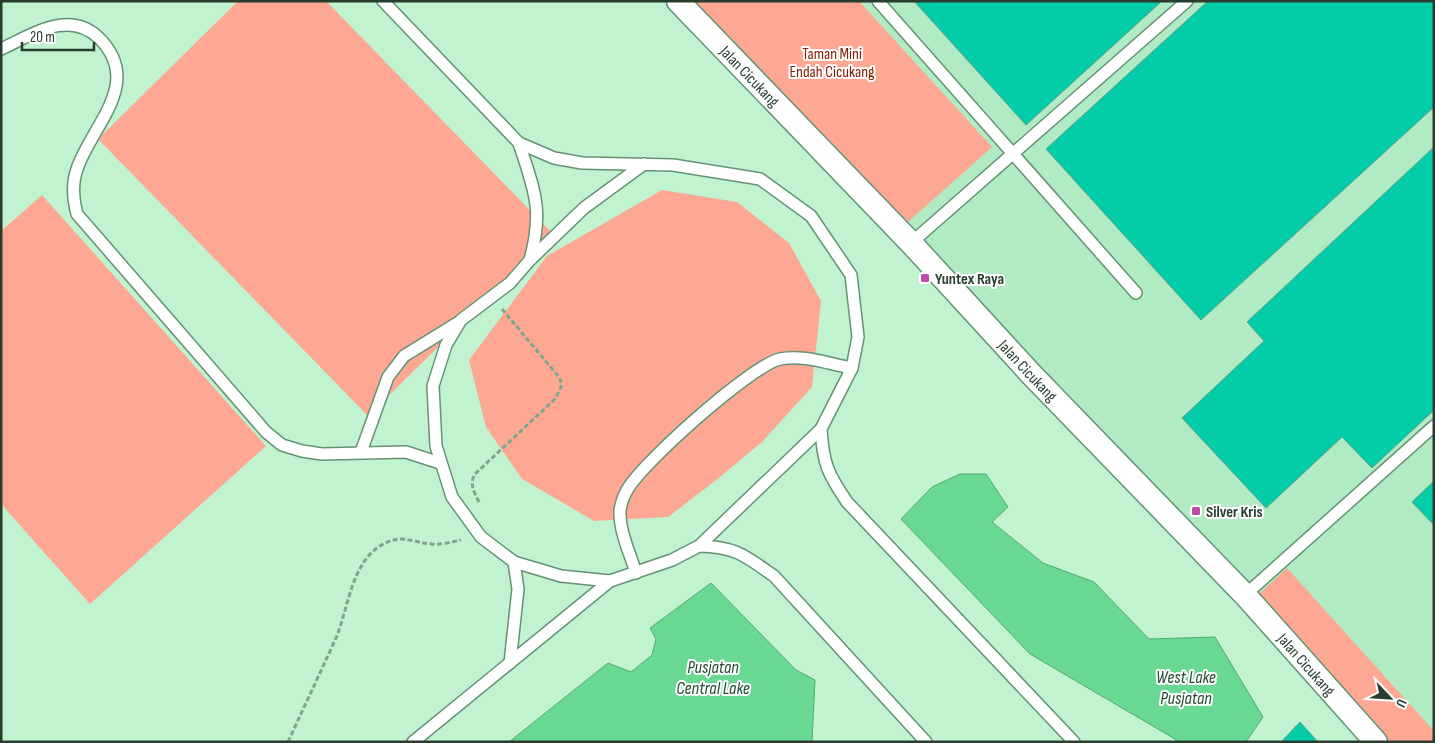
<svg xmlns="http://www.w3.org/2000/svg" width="1435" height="743" font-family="'Sofia Sans Condensed',sans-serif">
  <rect width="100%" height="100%" fill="#c1f3d0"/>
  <!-- built -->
  <polygon fill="#b1ebc3" points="692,1 1434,1 1434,742 1393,742"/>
  <!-- green -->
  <g fill="#fea893">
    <polygon points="238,1 326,1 553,234 368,416 98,139"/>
    <polygon points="683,1 859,1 992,147 908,222"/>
    <polygon points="662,190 737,202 789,243 821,301 812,387 762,442 715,481 668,517 594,521 522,479 486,427 469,360 547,256"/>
    <polygon points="42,195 266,446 90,604 1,504 1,231"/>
    <polygon points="1287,568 1434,731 1434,742 1387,742 1256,597"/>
  </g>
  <!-- water -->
  <g fill="#68d893" stroke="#55aa75">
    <polygon points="960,474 986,474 1008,507 992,522 1043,563 1094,582 1149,639 1215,637 1263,717 1246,742 1180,742 1030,654 901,519 932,487"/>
    <polygon points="711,583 796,670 815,680 812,742 509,742 608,663 631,672 652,655 656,639 650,628"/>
  </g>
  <!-- building -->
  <g fill="#03cca9" stroke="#5e9c8b">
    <polygon points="914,1 1162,1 1026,125"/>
    <polygon points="1208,1 1434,1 1434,107 1201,320 1046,149"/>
    <polygon points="1434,147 1434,410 1372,468 1342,437 1266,508 1182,418 1264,341 1247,322"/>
    <polygon points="1434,481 1434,525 1412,502"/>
    <polygon points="1300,722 1318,742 1281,742"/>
  </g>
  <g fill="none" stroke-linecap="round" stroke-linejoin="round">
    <!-- lane casing -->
    <g stroke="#649374" stroke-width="14">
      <g id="lane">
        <polyline points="383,1 519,143 554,158 582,163 673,165 760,179 811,216 851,275 858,337 852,368 821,429 699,546 672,560 610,581 561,576 514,562 481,537 452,497 436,446 433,386 446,345 461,320 510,283 530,260 584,208 644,164"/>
        <polyline points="878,1 1136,293"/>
        <path d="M1,49C32,35 69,9 99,38C144,83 92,125 77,169C72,183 73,199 77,214L266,432L282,445L302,451L322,454L406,452L440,463"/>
        <path d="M519,143C534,190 544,209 530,260"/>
        <polyline points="911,243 1187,1"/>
        <path d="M821,429C823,464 828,474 847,502L1074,742"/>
        <polyline points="361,452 388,377 404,356 459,322"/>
        <path d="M699,546C736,547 744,555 774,576L926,742"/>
        <path d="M636,573C630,553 619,531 620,510C621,505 623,497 626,492C639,465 752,365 780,359C803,354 829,364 852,368"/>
        <polyline points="1245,595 1434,426"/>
        <polyline points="510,663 518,589 514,562"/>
        <polyline points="413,742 610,581"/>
      </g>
    </g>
    <!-- street casing -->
    <g stroke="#649374" stroke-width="25">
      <g id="street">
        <path id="s1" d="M678,1L911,243L1031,374L1245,595L1376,742"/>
      </g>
    </g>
    <!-- path -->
    <g stroke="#80a58b" stroke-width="3" stroke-dasharray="5 2.5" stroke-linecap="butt">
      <path d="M479,502C474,492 469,484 475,474L555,399L562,385L559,377L502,309"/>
      <path d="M288,742C304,707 320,673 336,638C348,610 351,564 380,546C401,533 410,542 431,544C440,545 452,542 461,540"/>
    </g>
    <!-- lane -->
    <use href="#lane" stroke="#fff" stroke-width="11"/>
    <!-- street -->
    <use href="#street" stroke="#fff" stroke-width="22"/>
  </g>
  <!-- markers -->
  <g fill="#bb4ca9" stroke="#fff" stroke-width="2">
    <rect x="920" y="273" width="10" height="10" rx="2.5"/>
    <rect x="1191" y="506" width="10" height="10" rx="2.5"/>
  </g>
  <g text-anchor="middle" stroke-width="4" stroke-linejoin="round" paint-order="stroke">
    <!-- park labels -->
    <g font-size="16" fill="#832006" stroke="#fff">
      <text x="832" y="59">Taman Mini<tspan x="832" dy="18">Endah Cicukang</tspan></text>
    </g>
    <!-- street labels -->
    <g font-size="16" fill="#293d2f" stroke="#fff">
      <text dy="6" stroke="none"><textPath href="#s1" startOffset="104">Jalan Cicukang</textPath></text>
      <text dy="6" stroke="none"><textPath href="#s1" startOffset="509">Jalan Cicukang</textPath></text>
      <text dy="6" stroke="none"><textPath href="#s1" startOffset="914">Jalan Cicukang</textPath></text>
    </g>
    <!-- poi labels -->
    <g font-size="16" font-weight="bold" fill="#293d2f" stroke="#fff" text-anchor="start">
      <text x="935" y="284">Yuntex Raya</text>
      <text x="1206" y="517">Silver Kris</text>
    </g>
    <!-- water labels -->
    <g font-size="18" font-style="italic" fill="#1e4b30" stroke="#fff">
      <text x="713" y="673">Pusjatan<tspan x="713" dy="21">Central Lake</tspan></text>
      <text x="1186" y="683">West Lake<tspan x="1186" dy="21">Pusjatan</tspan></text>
    </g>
  </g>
  <!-- border -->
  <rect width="1435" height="743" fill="none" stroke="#293d2f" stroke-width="5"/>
  <!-- north arrow -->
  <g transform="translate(1390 698) rotate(115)" stroke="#ffffff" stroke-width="4" paint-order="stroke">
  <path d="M0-4L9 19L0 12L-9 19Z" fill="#293d2f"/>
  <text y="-8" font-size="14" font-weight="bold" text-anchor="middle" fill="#293d2f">U</text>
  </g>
  <!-- scale -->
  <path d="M22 42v8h72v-8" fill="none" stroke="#293d2f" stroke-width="2.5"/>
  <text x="30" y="42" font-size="15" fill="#293d2f" stroke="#ffffff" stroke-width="4" paint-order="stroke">20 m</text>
</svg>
